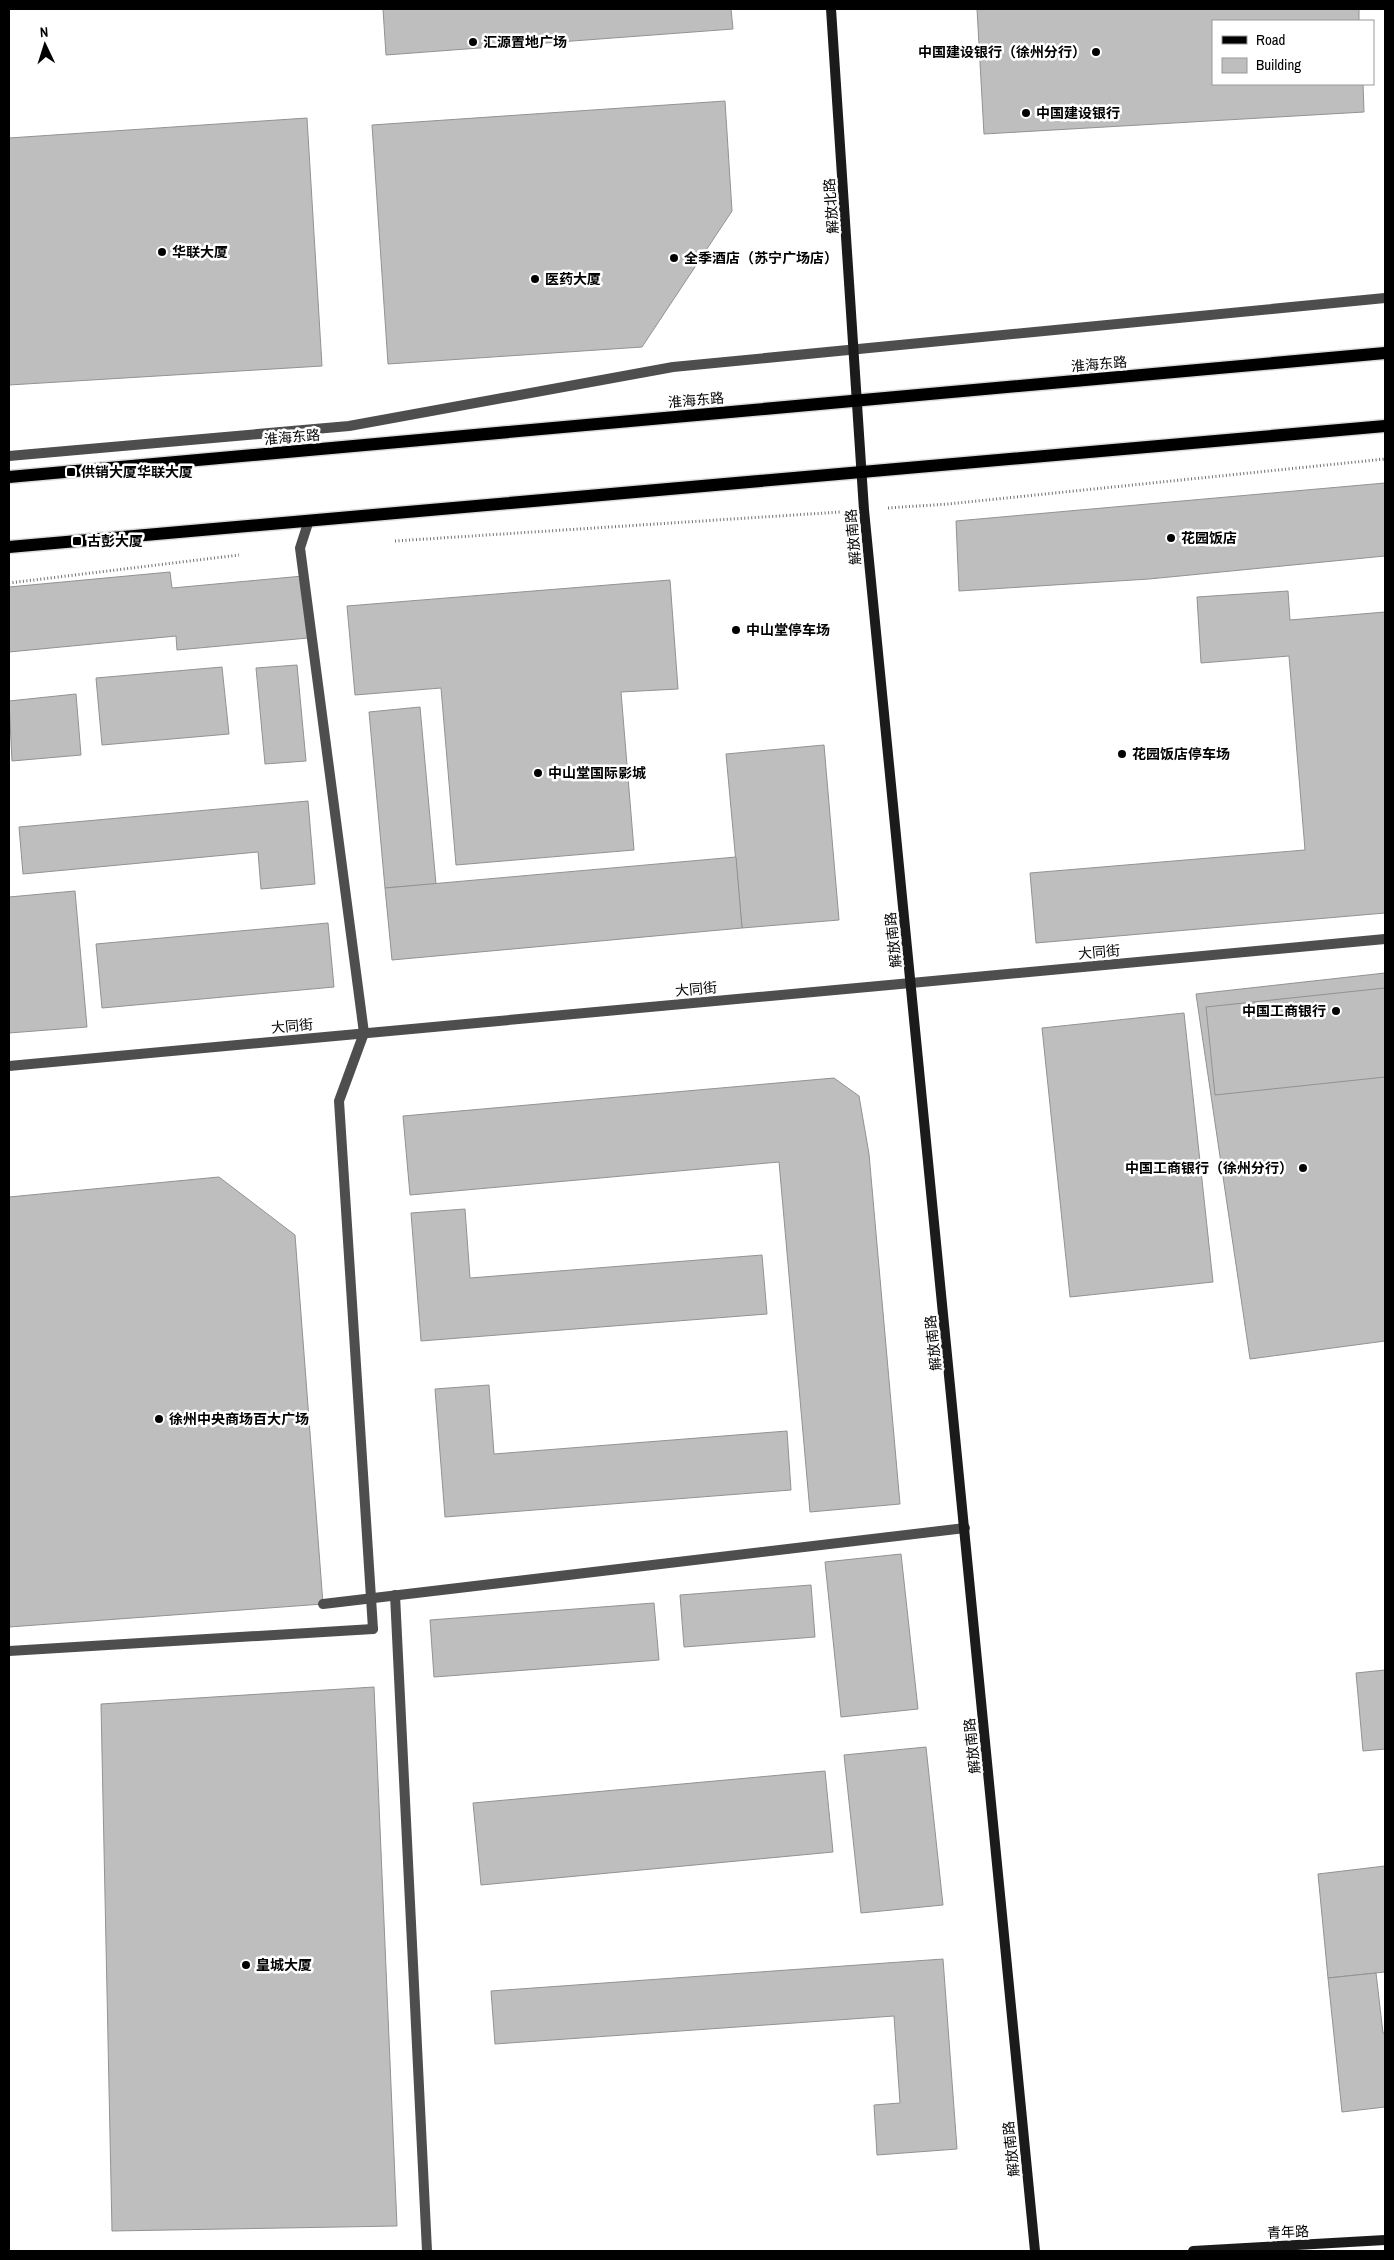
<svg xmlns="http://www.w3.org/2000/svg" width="1394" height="2260" font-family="'Archivo Narrow','Noto Sans SC',sans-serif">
  <rect width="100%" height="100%" fill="#fff"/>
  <!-- building -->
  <g fill="#bebebe" stroke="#929292">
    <polygon points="383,9 731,9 733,29 386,55"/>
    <polygon points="977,9 1359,9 1359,21 1213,21 1213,84 1363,84 1364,112 984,134"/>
    <polygon points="725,101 732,211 642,347 388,364 372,125"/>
    <polygon points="307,118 322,366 9,385 9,138"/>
    <polygon points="1385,483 1385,556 1149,579 959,591 956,521"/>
    <polygon points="170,572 172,588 303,576 308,638 177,650 176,636 9,652 9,587"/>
    <polygon points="670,580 678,689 621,692 634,850 456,865 441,688 355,695 347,606"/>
    <polygon points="1288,591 1290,620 1385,612 1385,913 1036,943 1030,873 1305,850 1289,656 1201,663 1197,597"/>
    <polygon points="297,665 306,761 265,764 256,668"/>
    <polygon points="222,667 229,734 102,745 96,678"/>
    <polygon points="76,694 81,755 12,761 9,701"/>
    <polygon points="420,707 436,884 385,888 369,712"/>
    <polygon points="824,745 839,920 742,928 726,754"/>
    <polygon points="308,801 315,884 261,889 258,852 23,874 19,827"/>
    <polygon points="736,857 742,928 392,960 385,888"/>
    <polygon points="75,891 87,1027 9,1033 9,897"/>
    <polygon points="328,923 334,987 102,1008 96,944"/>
    <polygon points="1385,973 1385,1341 1250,1359 1196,994"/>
    <polygon points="1385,988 1385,1077 1215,1095 1206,1007"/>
    <polygon points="1184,1013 1213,1282 1070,1297 1042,1028"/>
    <polygon points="834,1078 859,1096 869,1154 900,1504 810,1512 779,1162 410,1195 403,1116"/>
    <polygon points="219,1177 295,1235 323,1604 9,1627 9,1197"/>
    <polygon points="465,1209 470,1278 762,1255 767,1314 421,1341 411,1213"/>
    <polygon points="489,1385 494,1454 787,1431 791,1490 445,1517 435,1389"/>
    <polygon points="901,1554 918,1709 841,1717 825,1562"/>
    <polygon points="811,1585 815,1637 684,1647 680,1595"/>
    <polygon points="654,1603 659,1660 434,1677 430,1620"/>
    <polygon points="1385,1670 1385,1749 1363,1751 1356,1673"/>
    <polygon points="374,1687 397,2226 112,2231 101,1704"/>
    <polygon points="926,1747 943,1905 861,1913 844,1755"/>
    <polygon points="825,1771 833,1852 481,1885 473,1803"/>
    <polygon points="1385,1866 1385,1972 1328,1978 1318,1874"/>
    <polygon points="943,1959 957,2149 877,2155 874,2105 900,2103 894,2016 495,2044 491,1991"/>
    <polygon points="1376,1973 1383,2033 1385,2033 1385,2107 1342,2112 1328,1978"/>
  </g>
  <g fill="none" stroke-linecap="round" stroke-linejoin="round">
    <!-- primary casing -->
    <g stroke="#dbdbdb" stroke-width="15">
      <g id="primary">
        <polyline points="9,477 1385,353"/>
        <polyline points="9,547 1385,426"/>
      </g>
    </g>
    <!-- path -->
    <g stroke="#707070" stroke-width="3" stroke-dasharray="1 2.5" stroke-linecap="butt">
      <polyline points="888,508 948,504 1385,459"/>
      <polyline points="395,541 840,512"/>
      <polyline points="9,583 239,555"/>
    </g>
    <!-- lane -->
    <g stroke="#4e4e4e" stroke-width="10">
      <polyline points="9,456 349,426 673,367 1385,298"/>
      <polyline points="309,520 300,548 364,1033 339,1101 373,1629"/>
      <polyline points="9,1066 911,983"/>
    </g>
    <!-- street -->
    <g stroke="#4e4e4e" stroke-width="10">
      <polyline points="911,983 1385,939"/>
      <polyline points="395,1595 427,2251"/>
      <polyline points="323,1604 965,1528"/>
      <polyline points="9,1651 373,1629"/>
    </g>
    <!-- secondary -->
    <g stroke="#1b1b1b" stroke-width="10">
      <polyline points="831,9 864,510 1035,2251"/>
      <polyline points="1193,2251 1385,2240"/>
    </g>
    <!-- primary -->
    <use href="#primary" stroke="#000" stroke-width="12"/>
  </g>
  <!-- markers -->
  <g fill="#000" stroke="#fff" stroke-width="2">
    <circle cx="473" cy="42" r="5"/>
    <circle cx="1096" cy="52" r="5"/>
    <circle cx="1026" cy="113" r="5"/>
    <circle cx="162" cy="252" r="5"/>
    <circle cx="674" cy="258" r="5"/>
    <circle cx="535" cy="279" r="5"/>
    <rect x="66" y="467" width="10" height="10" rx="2.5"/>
    <circle cx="1171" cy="538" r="5"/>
    <rect x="72" y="536" width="10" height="10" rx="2.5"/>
    <circle cx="736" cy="630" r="5"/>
    <circle cx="1122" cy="754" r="5"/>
    <circle cx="538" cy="773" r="5"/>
    <circle cx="1336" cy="1011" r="5"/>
    <circle cx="1303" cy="1168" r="5"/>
    <circle cx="159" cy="1419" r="5"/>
    <circle cx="246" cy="1965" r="5"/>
  </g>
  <g text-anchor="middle" stroke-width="5" stroke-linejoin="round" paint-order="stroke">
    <!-- poi labels -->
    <g font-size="14" font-weight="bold" fill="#000" stroke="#fff" text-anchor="start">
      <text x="483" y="47">汇源置地广场</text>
      <text x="1086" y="57" text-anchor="end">中国建设银行（徐州分行）</text>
      <text x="1036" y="118">中国建设银行</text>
      <text x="172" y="257">华联大厦</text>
      <text x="684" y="263">全季酒店（苏宁广场店）</text>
      <text x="545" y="284">医药大厦</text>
      <text x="81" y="477">供销大厦华联大厦</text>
      <text x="1181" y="543">花园饭店</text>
      <text x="87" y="546">古彭大厦</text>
      <text x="746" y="635">中山堂停车场</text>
      <text x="1132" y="759">花园饭店停车场</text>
      <text x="548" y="778">中山堂国际影城</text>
      <text x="1326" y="1016" text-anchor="end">中国工商银行</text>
      <text x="1293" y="1173" text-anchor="end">中国工商银行（徐州分行）</text>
      <text x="169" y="1424">徐州中央商场百大广场</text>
      <text x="256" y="1970">皇城大厦</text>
    </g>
    <!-- street labels -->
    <g font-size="14" fill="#000" stroke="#fff">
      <text transform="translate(831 206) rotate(-94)" y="5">解放北路</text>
      <text transform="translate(1099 364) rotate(-5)" y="5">淮海东路</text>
      <text transform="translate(696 400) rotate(-5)" y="5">淮海东路</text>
      <text transform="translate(292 437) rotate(-5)" y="5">淮海东路</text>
      <text transform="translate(853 537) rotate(-95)" y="5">解放南路</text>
      <text transform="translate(893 940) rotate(-96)" y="5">解放南路</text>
      <text transform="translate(1099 952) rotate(-5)" y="5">大同街</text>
      <text transform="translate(696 989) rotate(-5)" y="5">大同街</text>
      <text transform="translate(292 1026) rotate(-5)" y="5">大同街</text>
      <text transform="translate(933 1343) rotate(-96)" y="5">解放南路</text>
      <text transform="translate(972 1746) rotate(-96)" y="5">解放南路</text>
      <text transform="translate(1011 2149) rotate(-96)" y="5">解放南路</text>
      <text transform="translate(1288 2232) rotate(-3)" y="5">青年路</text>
    </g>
  </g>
  <!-- border -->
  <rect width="1394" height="2260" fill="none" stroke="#000000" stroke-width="20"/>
  <!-- legend -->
  <rect x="1212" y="20" width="162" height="65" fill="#ffffff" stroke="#999999"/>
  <rect x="1222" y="36" width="25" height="8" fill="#000000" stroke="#999999"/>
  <text x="1256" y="45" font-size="15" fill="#000000">Road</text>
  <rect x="1222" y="58" width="25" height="15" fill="#bebebe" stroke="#999999"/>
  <text x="1256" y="70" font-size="15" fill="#000000">Building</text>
  <!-- north arrow -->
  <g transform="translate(45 45) rotate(356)" stroke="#ffffff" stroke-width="4" paint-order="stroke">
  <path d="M0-4L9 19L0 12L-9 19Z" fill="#000000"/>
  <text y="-8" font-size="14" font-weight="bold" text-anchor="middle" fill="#000000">N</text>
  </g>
</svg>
